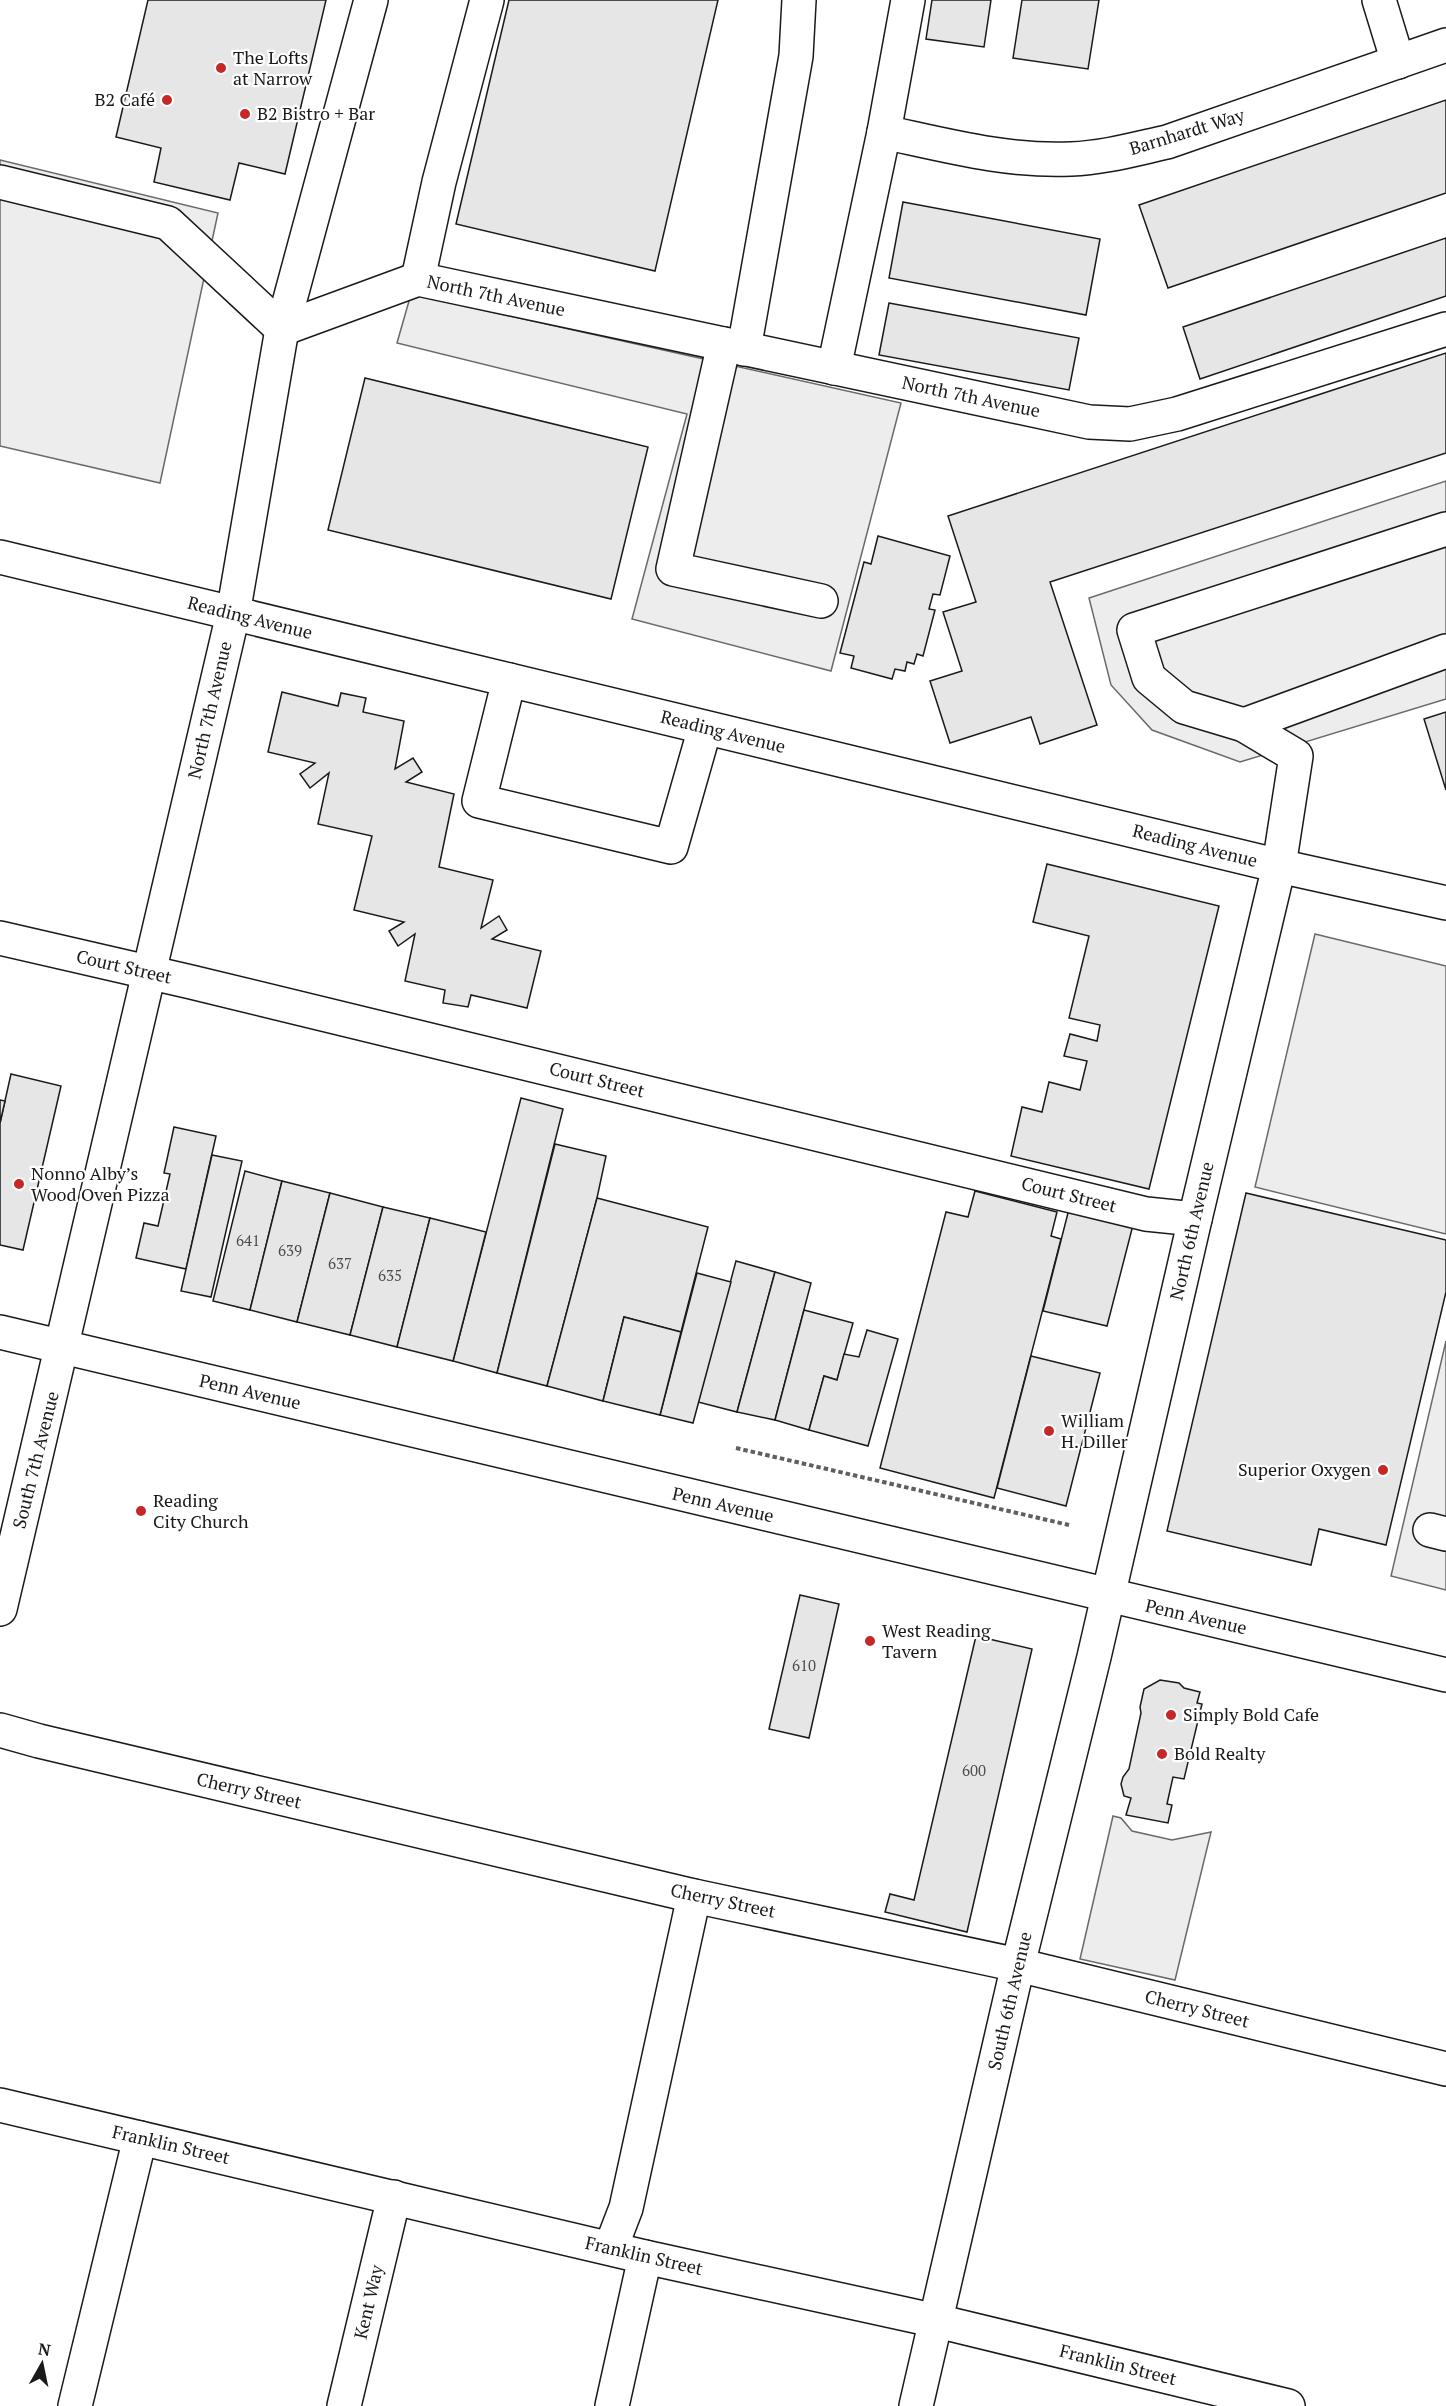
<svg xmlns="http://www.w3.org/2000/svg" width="1446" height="2406" font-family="'PT Serif',serif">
  <rect width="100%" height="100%" fill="#fff"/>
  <!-- built -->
  <g fill="#ededed" stroke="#6a6a6a" stroke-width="1.5">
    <polygon points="0,160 218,213 160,483 0,446"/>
    <polygon points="411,294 901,403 831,671 632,619 687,414 397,343"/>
    <polygon points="1446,481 1446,699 1240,762 1152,730 1111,685 1089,598"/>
    <polygon points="1315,934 1446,966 1446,1234 1255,1187"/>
    <polygon points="1446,1341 1446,1590 1391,1576"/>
    <polygon points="1113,1816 1121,1818 1132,1831 1172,1840 1211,1832 1175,1980 1080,1959"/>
  </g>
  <!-- building -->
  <g fill="#e6e6e6" stroke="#1a1a1a" stroke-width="1.5">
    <polygon points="148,0 326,0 285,174 239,163 230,200 154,182 161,148 116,137"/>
    <polygon points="509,0 718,0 655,271 456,224"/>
    <polygon points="932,0 991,0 984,47 926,39"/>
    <polygon points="1022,0 1099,0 1088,69 1013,58"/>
    <polygon points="1446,100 1446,193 1168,288 1139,205"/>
    <polygon points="903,202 1100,239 1086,315 889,278"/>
    <polygon points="1446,238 1446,296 1200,379 1183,327"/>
    <polygon points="889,303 1079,338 1069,390 879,355"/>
    <polygon points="1446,353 1446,453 1050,582 1097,725 1040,744 1031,717 950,743 930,681 962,671 943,612 976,602 948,516"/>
    <polygon points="365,378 648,447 611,599 328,530"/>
    <polygon points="878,536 950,556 940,595 933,594 929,609 935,610 923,656 917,654 914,664 907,662 905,671 895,669 892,679 851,668 854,656 840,653 864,562 871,564"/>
    <polygon points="282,692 338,706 341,693 366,698 363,712 404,721 395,769 413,758 422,772 406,782 454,794 439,867 493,880 481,928 499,916 507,930 492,939 541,951 527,1008 471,995 468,1007 443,1003 445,990 405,981 415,934 398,946 389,931 404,922 354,910 372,836 318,824 329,773 310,788 300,774 315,763 268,752"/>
    <polygon points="1446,712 1446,790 1424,719"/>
    <polygon points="1047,864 1219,906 1149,1189 1011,1156 1022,1107 1042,1112 1049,1082 1080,1090 1087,1061 1064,1056 1070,1034 1097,1041 1100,1025 1069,1018 1089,936 1033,922"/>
    <polygon points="11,1074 61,1086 23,1250 0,1245 0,1123"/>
    <polygon points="521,1098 563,1109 497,1373 453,1361"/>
    <polygon points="0,1100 5,1101 0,1123"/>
    <polygon points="174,1127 216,1136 186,1269 136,1258 144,1223 158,1226 170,1174 164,1173"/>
    <polygon points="555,1144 606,1156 597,1198 547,1386 497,1373"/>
    <polygon points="212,1155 242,1161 211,1297 181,1291"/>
    <polygon points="245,1171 282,1181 250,1310 213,1301"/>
    <polygon points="282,1181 330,1193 297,1322 250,1310"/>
    <polygon points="975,1191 1057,1212 1051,1236 1061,1239 994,1498 880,1468 946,1212 968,1217"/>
    <polygon points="330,1193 383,1207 350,1335 297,1322"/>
    <polygon points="1246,1193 1446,1240 1446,1292 1386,1545 1319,1529 1311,1565 1167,1531"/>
    <polygon points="597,1198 708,1227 681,1332 624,1317 603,1401 547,1386"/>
    <polygon points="383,1207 430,1218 397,1347 350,1335"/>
    <polygon points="1069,1209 1133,1225 1107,1326 1043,1311"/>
    <polygon points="430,1218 486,1232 453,1361 397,1347"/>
    <polygon points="736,1261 775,1272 737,1412 698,1402"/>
    <polygon points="775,1272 811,1283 775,1420 737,1412"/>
    <polygon points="697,1273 731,1282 693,1423 660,1415"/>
    <polygon points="804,1310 853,1323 837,1380 824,1376 809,1430 775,1420"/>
    <polygon points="624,1317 681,1332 660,1415 603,1401"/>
    <polygon points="867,1330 898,1339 868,1446 809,1430 824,1376 837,1380 844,1354 859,1357"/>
    <polygon points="1031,1356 1100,1373 1066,1506 997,1488"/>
    <polygon points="800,1595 839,1604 809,1738 769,1729"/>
    <polygon points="976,1636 1032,1649 967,1932 885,1912 890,1894 914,1900"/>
    <polygon points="1160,1680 1179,1683 1184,1688 1200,1692 1197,1703 1202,1704 1184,1779 1173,1777 1167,1804 1172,1805 1168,1823 1126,1815 1131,1798 1124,1796 1121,1784 1123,1777 1129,1769 1141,1713 1140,1707 1144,1689"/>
  </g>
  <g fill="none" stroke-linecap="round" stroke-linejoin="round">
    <!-- minor casing -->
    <g stroke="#1a1a1a" stroke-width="36">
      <g id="minor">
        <polyline points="1379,0 1398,62"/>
        <path d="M884,132C945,145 1008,162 1071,159C1103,158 1135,149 1167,142L1446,45"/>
        <polyline points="0,182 168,223 282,329"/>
        <polyline points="418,279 439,182 487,0"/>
        <polyline points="282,329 418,279 1089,422 1130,424 1177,414 1446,329"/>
        <polyline points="724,344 673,569 821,601"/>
        <polyline points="744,349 796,56 799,0"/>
        <polyline points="834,368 884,132 908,0"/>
        <polyline points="0,557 1279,866 1446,903"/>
        <polyline points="509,680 479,801 671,847 705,728"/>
        <polyline points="1244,725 1446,651"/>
        <polyline points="0,938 191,982 1146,1214 1195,1219"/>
        <polyline points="1430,1530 1446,1534"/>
        <polyline points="0,1609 233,614 282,329 371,0"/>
        <polyline points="0,1730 39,1741 694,1896 1018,1965 1446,2069"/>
        <polyline points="0,2105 645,2257 937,2321 1288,2406"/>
        <polyline points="611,2247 626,2208 694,1896"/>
        <polyline points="75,2406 140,2138"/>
        <polyline points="344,2406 394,2197"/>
        <polyline points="612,2406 645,2257"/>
        <polyline points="916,2406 1018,1965 1094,1657 1195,1219 1279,866 1296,756 1244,725 1184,707 1149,678 1134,630 1446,529"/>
      </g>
    </g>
    <!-- major casing -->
    <g stroke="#1a1a1a" stroke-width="36">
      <polyline id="major" points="0,1332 1446,1675"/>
    </g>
    <!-- path -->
    <polyline stroke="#5f5f5f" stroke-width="4" stroke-dasharray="4.5 3" stroke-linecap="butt" points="736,1448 1069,1525"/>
    <!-- minor -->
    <use href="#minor" stroke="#fff" stroke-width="33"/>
    <!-- major -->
    <use href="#major" stroke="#fff" stroke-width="33"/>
  </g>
  <!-- markers -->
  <g fill="#c62828" stroke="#fff" stroke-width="2">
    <circle cx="221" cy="68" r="6"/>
    <circle cx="167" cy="100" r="6"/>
    <circle cx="245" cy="114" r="6"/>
    <circle cx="19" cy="1184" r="6"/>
    <circle cx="1049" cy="1431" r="6"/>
    <circle cx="1383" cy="1470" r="6"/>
    <circle cx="141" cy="1511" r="6"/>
    <circle cx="870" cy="1641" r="6"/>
    <circle cx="1171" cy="1715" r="6"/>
    <circle cx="1162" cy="1754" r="6"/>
  </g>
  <g text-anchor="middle" stroke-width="4.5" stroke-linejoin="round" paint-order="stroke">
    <!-- number labels -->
    <g font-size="15" fill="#4d4d4d">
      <text x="248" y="1246">641</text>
      <text x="290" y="1256">639</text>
      <text x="340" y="1269">637</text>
      <text x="390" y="1281">635</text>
      <text x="804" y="1671">610</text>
      <text x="974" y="1776">600</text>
    </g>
    <!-- poi labels -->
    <g font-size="18" fill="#1a1a1a" stroke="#fff" text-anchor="start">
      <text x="233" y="64">The Lofts<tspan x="233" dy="21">at Narrow</tspan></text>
      <text x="155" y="106" text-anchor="end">B2 Café</text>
      <text x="257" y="120">B2 Bistro + Bar</text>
      <text x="31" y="1180">Nonno Alby’s<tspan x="31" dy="21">Wood Oven Pizza</tspan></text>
      <text x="1061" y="1427">William<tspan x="1061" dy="21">H. Diller</tspan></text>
      <text x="1371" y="1476" text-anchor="end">Superior Oxygen</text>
      <text x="153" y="1507">Reading<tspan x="153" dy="21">City Church</tspan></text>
      <text x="882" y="1637">West Reading<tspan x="882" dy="21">Tavern</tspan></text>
      <text x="1183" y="1721">Simply Bold Cafe</text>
      <text x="1174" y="1760">Bold Realty</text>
    </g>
    <!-- street labels -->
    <g font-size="18" fill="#1a1a1a" stroke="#fff">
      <text transform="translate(1187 132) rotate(-17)" y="6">Barnhardt Way</text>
      <text transform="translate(496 296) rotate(12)" y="6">North 7th Avenue</text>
      <text transform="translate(971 397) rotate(12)" y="6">North 7th Avenue</text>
      <text transform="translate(250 618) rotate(14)" y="6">Reading Avenue</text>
      <text transform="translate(210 710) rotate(-77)" y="6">North 7th Avenue</text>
      <text transform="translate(723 732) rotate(14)" y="6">Reading Avenue</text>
      <text transform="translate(1195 846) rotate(14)" y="6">Reading Avenue</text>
      <text transform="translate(124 967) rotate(13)" y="6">Court Street</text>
      <text transform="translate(597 1080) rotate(14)" y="6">Court Street</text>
      <text transform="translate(1069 1195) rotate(14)" y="6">Court Street</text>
      <text transform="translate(1192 1231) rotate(-77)" y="6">North 6th Avenue</text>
      <text transform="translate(250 1392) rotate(13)" y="6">Penn Avenue</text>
      <text transform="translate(36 1460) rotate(-76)" y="6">South 7th Avenue</text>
      <text transform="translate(723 1505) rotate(13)" y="6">Penn Avenue</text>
      <text transform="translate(1196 1617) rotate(13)" y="6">Penn Avenue</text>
      <text transform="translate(249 1791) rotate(13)" y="6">Cherry Street</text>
      <text transform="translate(723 1901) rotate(12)" y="6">Cherry Street</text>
      <text transform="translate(1010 2001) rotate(-77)" y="6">South 6th Avenue</text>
      <text transform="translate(1197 2009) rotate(14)" y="6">Cherry Street</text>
      <text transform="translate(171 2145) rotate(13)" y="6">Franklin Street</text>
      <text transform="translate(644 2256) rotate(13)" y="6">Franklin Street</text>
      <text transform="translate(369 2302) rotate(-77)" y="6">Kent Way</text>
      <text transform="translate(1118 2365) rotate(14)" y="6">Franklin Street</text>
    </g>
  </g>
  <!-- north arrow -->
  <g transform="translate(42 2364) rotate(9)" stroke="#ffffff" stroke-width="4.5" paint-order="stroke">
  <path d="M0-4.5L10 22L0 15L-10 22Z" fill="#1a1a1a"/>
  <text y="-9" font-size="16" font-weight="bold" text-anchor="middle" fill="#1a1a1a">N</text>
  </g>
</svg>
